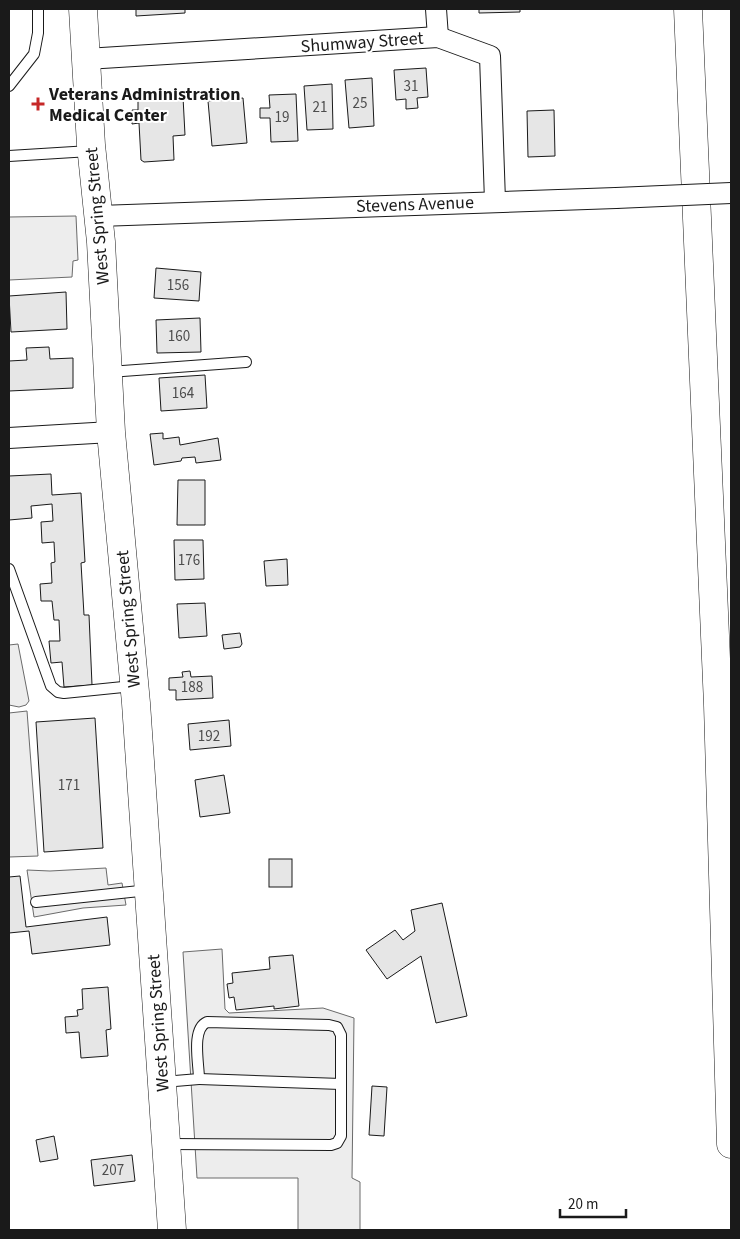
<svg xmlns="http://www.w3.org/2000/svg" width="740" height="1239" font-family="'Source Sans 3',sans-serif">
  <rect width="100%" height="100%" fill="#fff"/>
  <!-- parking -->
  <g fill="#ededed" stroke="#6a6a6a">
    <polygon points="76,216 78,260 73,261 72,277 9,280 9,217"/>
    <polygon points="18,644 29,701 26,705 19,707 9,705 9,645"/>
    <polygon points="27,711 38,856 9,857 9,713"/>
    <polygon points="106,868 108,885 122,883 126,905 83,908 34,917 27,870 50,871"/>
    <polygon points="222,949 225,1009 229,1013 323,1008 354,1018 352,1178 360,1182 360,1230 298,1230 298,1178 197,1178 183,952"/>
  </g>
  <!-- building -->
  <g fill="#e6e6e6" stroke="#1a1a1a">
    <polygon points="136,9 185,9 185,13 136,16"/>
    <polygon points="479,9 520,9 520,12 479,13"/>
    <polygon points="426,68 428,97 417,98 418,108 406,109 406,99 396,100 394,70"/>
    <polygon points="372,78 374,126 349,128 345,80"/>
    <polygon points="332,84 333,129 307,130 304,86"/>
    <polygon points="296,94 298,141 271,142 270,118 260,118 260,108 270,108 269,95"/>
    <polygon points="183,97 185,135 173,136 174,160 144,162 141,160 139,123 132,124 132,110 138,110 138,100"/>
    <polygon points="243,98 247,143 212,146 208,101"/>
    <polygon points="554,110 555,156 528,157 527,111"/>
    <polygon points="156,268 201,272 199,301 154,298"/>
    <polygon points="66,292 67,329 11,332 9,296"/>
    <polygon points="200,318 201,352 157,353 156,320"/>
    <polygon points="49,347 50,359 73,358 73,388 9,391 9,361 27,360 26,348"/>
    <polygon points="205,375 207,408 161,411 159,378"/>
    <polygon points="163,433 163,439 179,437 180,445 218,438 221,460 196,463 195,457 182,458 181,461 154,465 150,434"/>
    <polygon points="51,474 52,495 81,493 85,562 81,563 84,615 89,615 92,685 64,687 62,662 51,663 49,641 60,641 59,620 54,620 52,601 41,601 40,584 52,583 51,563 55,562 54,542 42,543 41,522 53,521 52,504 31,506 32,518 9,520 9,476"/>
    <polygon points="178,480 205,480 205,525 177,525"/>
    <polygon points="174,540 203,540 204,579 175,580"/>
    <polygon points="287,559 288,585 266,586 264,561"/>
    <polygon points="205,603 207,636 179,638 177,604"/>
    <polygon points="240,633 242,644 240,647 224,649 222,635"/>
    <polygon points="190,671 191,677 212,676 213,698 176,700 176,690 169,690 169,678 183,677 182,672"/>
    <polygon points="95,718 103,848 44,852 36,722"/>
    <polygon points="229,720 231,746 190,750 188,724"/>
    <polygon points="224,775 230,813 200,817 195,780"/>
    <rect x="269" y="859" width="23" height="28"/>
    <polygon points="20,876 26,927 107,917 110,945 32,954 29,931 9,933 9,877"/>
    <polygon points="442,903 467,1016 436,1023 421,956 387,979 366,950 395,930 403,940 415,931 411,910"/>
    <polygon points="293,955 299,1006 274,1009 274,1006 236,1010 234,997 229,998 227,984 233,983 232,973 270,969 269,957"/>
    <polygon points="108,987 111,1029 106,1030 108,1056 81,1058 79,1032 66,1033 65,1017 78,1016 77,1010 83,1009 82,989"/>
    <polygon points="372,1086 387,1087 384,1136 369,1135"/>
    <polygon points="54,1136 58,1159 40,1162 36,1140"/>
    <polygon points="132,1155 135,1181 94,1186 91,1160"/>
  </g>
  <g fill="none" stroke-linecap="round" stroke-linejoin="round">
    <!-- lane casing -->
    <g stroke="#1a1a1a" stroke-width="12">
      <g id="lane">
        <polyline points="9,86 34,54 38,33 38,9"/>
        <polyline points="9,156 90,151"/>
        <polyline points="109,372 246,362"/>
        <polyline points="9,569 51,686 58,692 64,693 133,686"/>
        <polyline points="36,902 149,890"/>
        <polyline points="199,1079 341,1084"/>
        <path d="M163,1082L199,1079C199,1064 191,1029 207,1022L329,1025L337,1027L341,1035V1136L337,1143L331,1145L168,1144"/>
      </g>
    </g>
    <!-- street casing -->
    <g stroke="#1a1a1a" stroke-width="22">
      <g id="street">
        <polyline points="436,9 438,37"/>
        <polyline points="86,59 438,37 490,56 495,201"/>
        <polyline points="99,216 616,198"/>
        <polyline points="9,438 111,432"/>
      </g>
    </g>
    <!-- secondary casing -->
    <g stroke="#1a1a1a" stroke-width="29">
      <polyline id="secondary" points="83,9 91,145 101,242 111,432 136,703 172,1230"/>
    </g>
    <!-- highway casing -->
    <g stroke="#1a1a1a" stroke-width="29">
      <polyline id="highway" points="688,9 718,705 731,1144"/>
    </g>
    <!-- lane -->
    <use href="#lane" stroke="#fff" stroke-width="10"/>
    <!-- street -->
    <use href="#street" stroke="#fff" stroke-width="20"/>
    <!-- secondary -->
    <use href="#secondary" stroke="#fff" stroke-width="28"/>
    <!-- highway -->
    <use href="#highway" stroke="#fff" stroke-width="28"/>
    <!-- street-bridge casing -->
    <g stroke="#1a1a1a" stroke-width="22" stroke-linecap="butt">
      <polyline id="street-bridge" points="616,198 731,193"/>
    </g>
    <!-- street-bridge -->
    <use href="#street-bridge" stroke="#fff" stroke-width="20"/>
  </g>
  <!-- markers -->
  <path fill="#c62828" stroke="#fff" stroke-width="2" d="M35.5 96.5h5v5h5v5h-5v5h-5v-5h-5v-5h5z"/>
  <g text-anchor="middle" stroke-width="4" stroke-linejoin="round" paint-order="stroke">
    <!-- number labels -->
    <g font-size="15" fill="#4d4d4d">
      <text x="411" y="91">31</text>
      <text x="360" y="108">25</text>
      <text x="320" y="112">21</text>
      <text x="282" y="122">19</text>
      <text x="178" y="290">156</text>
      <text x="179" y="341">160</text>
      <text x="183" y="398">164</text>
      <text x="189" y="565">176</text>
      <text x="192" y="692">188</text>
      <text x="209" y="741">192</text>
      <text x="69" y="790">171</text>
      <text x="113" y="1175">207</text>
    </g>
    <!-- street labels -->
    <g font-size="18" fill="#1a1a1a" stroke="#fff">
      <text transform="translate(362 42) rotate(-4)" y="6">Shumway Street</text>
      <text transform="translate(415 204) rotate(-2)" y="6">Stevens Avenue</text>
      <text transform="translate(97 216) rotate(-95)" y="6">West Spring Street</text>
      <text transform="translate(128 619) rotate(-95)" y="6">West Spring Street</text>
      <text transform="translate(158 1023) rotate(-94)" y="6">West Spring Street</text>
    </g>
    <!-- poi labels -->
    <g font-size="18" font-weight="bold" fill="#1a1a1a" stroke="#fff" text-anchor="start">
      <text x="49" y="100">Veterans Administration<tspan x="49" dy="21">Medical Center</tspan></text>
    </g>
  </g>
  <!-- border -->
  <rect width="740" height="1239" fill="none" stroke="#1a1a1a" stroke-width="20"/>
  <!-- scale -->
  <path d="M560 1209v8h66v-8" fill="none" stroke="#1a1a1a" stroke-width="2.5"/>
  <text x="568" y="1209" font-size="15" fill="#1a1a1a" stroke="#ffffff" stroke-width="4" paint-order="stroke">20 m</text>
</svg>
